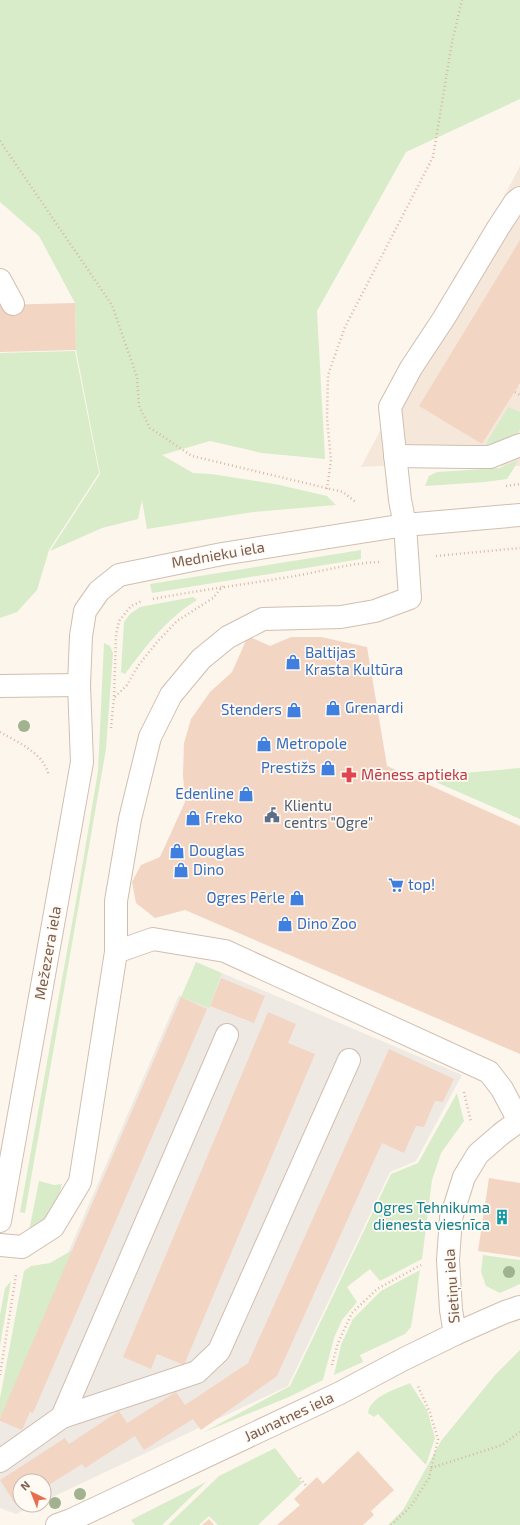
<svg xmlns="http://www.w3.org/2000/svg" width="520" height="1525" font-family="'Exo 2',sans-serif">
  <rect width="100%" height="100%" fill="#fdf6ec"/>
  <!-- residential -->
  <polygon fill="#f5e8da" points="520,166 520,466 396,465 361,467"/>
  <!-- industrial -->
  <polygon fill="#efe9e4" points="222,973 462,1075 416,1161 390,1172 288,1386 44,1501 44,1481 20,1481 20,1505 35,1505 16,1514 0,1508 0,1424 3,1404 179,995 209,1007"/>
  <!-- green -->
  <g fill="#d8ecc9">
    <polygon points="0,0 520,0 520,99 406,152 317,311 325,459 262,453 210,441 162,455 193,473 211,474 275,484 327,496 336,505 253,512 147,529 142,500 138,519 102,528 50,551 100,474 76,350 75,303 39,236 0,202"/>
    <polygon points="75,351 99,473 49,550 37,590 17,612 0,618 0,353"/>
    <polygon points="508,407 520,412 520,429 514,437 485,445"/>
    <polygon points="518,460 514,468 507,479 485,482 425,486 429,476 437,472 499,468"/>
    <polygon points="361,550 361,559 152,593 150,584"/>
    <path d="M193,597L197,600C167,618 146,646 125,674L121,672L124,622L130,614L140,607Z"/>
    <polygon points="104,643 110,646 113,653 106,749 25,1213 20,1212 80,879 98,771"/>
    <polygon points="520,768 520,819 438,783 443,773 452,774"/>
    <polygon points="196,962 222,973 209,1008 181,997"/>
    <polygon points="457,1093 464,1121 441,1153 432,1180 422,1259 380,1281 370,1269 347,1287 357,1302 342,1320 334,1338 323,1380 291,1396 202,1433 290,1386 391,1174 418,1163"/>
    <polygon points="39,1181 54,1185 62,1184 53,1221 29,1231"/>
    <polygon points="74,1249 7,1402 0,1418 0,1398 24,1271 31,1266 50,1263"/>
    <polygon points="483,1255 520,1260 520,1284 500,1293 486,1286 481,1272"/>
    <polygon points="420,1270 411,1327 405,1334 360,1355 363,1362 334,1375 341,1345 353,1319 381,1291"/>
    <polygon points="11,1281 0,1346 0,1315 5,1288"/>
    <polygon points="520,1350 520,1525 388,1525 403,1510 441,1441 495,1375"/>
    <path d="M410,1383L427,1410L435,1438L426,1465L378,1414L374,1417L368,1413C370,1396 397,1389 410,1383Z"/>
    <polygon points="275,1448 302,1483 258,1525 218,1525 209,1516 199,1525 168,1525 219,1476"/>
    <polygon points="206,1482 162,1525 135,1525 131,1520"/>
  </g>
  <!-- building -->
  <g fill="#f3d5c3">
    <polygon points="520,240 520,383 482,444 419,406"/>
    <polygon points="75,303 76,350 0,352 0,305"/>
    <polygon points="248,636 270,646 291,637 321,637 367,647 387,766 520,826 520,1054 185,910 155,918 136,903 132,882 141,865 160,857 185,802 183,775 184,743 191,719 210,692 232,672"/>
    <polygon points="221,978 265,996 254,1023 210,1006"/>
    <polygon points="181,997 207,1009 33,1413 30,1412 22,1430 0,1421 0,1418"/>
    <polygon points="268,1012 296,1024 288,1043 315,1054 184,1365 157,1354 151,1369 123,1357"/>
    <polygon points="389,1049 454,1079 443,1102 435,1101 424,1127 416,1126 404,1153 382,1143 277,1376 201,1430 193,1419 144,1450 135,1436 85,1468 82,1464 44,1488 44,1481 20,1481 20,1503 16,1505 0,1480 65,1438 69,1444 119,1411 127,1423 176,1392 185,1405 248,1363"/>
    <polygon points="489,1178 520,1183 520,1257 478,1251"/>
    <polygon points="358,1451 394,1490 371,1511 374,1515 363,1525 277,1525 300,1505 294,1499 317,1477 323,1484"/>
    <polygon points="209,1519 214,1525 202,1525"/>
  </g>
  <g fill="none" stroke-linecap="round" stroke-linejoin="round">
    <!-- minor casing -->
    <g stroke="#d1beb0" stroke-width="24">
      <g id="minor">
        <polyline points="0,280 13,304"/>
        <polyline points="395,456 468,457 490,457 520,445"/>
        <polyline points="0,686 79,685"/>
        <polyline points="116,952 116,901 130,819 150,737 171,695 201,659 228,637 263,619 341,617 375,611 410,598 405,525 400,500 390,407 411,368 444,318 498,228 515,202 520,198"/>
        <polyline points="0,1221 82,762 79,685 81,636 85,611 99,591 119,575 222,554 405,525 520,515"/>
        <polyline points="0,1245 22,1247 53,1227 80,1182 116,952 153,939 225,951 489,1072 502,1089 519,1121"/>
        <polyline points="455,1334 451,1310 448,1260 451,1218 464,1177 478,1154 501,1134 520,1120"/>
        <polyline points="62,1417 197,1372 219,1351 349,1060"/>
        <polyline points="0,1461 62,1417 227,1035"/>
        <polyline points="57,1525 71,1520 340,1393 404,1359 455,1334 505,1312 520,1307"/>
      </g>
    </g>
    <!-- path -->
    <g stroke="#d9b8a5" stroke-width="2.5" stroke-dasharray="1 3" stroke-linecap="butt">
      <polyline points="0,141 112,305 137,377 139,406 150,428 192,456 343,492 357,503"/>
      <polyline points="515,392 520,395"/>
      <polyline points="506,486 520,484"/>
      <polyline points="327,489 331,460 327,418 328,375 345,327 433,157 452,42 462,0"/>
      <polyline points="436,556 520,548"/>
      <path d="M153,599C200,590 248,584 295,576C323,571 351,563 379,562"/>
      <polyline points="115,697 127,685 138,666 158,641 177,621 213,598 223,586"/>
      <polyline points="111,728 114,697 116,635 119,621 131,606 142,601"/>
      <path d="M0,732C19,743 44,753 49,776"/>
      <polyline points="464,1092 471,1122"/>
      <polyline points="332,1365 338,1343 352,1313 377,1289 421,1265"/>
      <polyline points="0,1375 16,1275"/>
      <polyline points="431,1468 502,1445 520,1432"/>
      <polyline points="300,1478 307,1487"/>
      <polyline points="391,1525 411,1506 429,1478 438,1439 430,1413 417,1384"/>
    </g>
    <!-- minor -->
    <use href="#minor" stroke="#fff" stroke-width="22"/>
  </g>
  <!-- trees -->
  <g fill="#a0b28e">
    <circle cx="24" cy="726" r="6"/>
    <circle cx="509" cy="1272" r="6"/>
    <circle cx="80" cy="1494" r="6"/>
    <circle cx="55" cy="1503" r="6"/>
  </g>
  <!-- icons -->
  <defs>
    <g id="shop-bare" transform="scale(1.2)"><path d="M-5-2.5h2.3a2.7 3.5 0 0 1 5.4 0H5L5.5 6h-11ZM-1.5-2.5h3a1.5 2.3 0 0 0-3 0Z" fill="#3f7fe0" stroke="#fffaf3" stroke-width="2.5" paint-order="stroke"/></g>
    <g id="pharmacy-bare" transform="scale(1.2)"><path d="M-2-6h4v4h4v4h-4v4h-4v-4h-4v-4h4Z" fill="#e0444e" stroke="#fffaf3" stroke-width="2.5" paint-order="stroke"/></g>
    <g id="civic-bare" transform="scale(1.2)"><path d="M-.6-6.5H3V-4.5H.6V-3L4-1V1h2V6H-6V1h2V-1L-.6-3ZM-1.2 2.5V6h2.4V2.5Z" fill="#5c6f8a" stroke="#fffaf3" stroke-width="2.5" paint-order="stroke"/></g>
    <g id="supermarket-bare" transform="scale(1.2)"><path d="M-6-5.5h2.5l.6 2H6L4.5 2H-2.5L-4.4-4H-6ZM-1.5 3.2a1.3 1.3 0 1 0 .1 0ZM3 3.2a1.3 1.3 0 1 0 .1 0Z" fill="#3f7fe0" stroke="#fffaf3" stroke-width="2.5" paint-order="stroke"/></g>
    <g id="building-bare" transform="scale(1.2)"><path d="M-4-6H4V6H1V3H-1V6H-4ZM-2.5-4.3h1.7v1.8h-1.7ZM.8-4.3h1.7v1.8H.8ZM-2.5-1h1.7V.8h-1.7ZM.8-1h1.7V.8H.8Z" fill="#0f9aa8" stroke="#fffaf3" stroke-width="2.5" paint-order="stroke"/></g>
  </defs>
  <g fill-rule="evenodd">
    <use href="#shop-bare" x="293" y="662"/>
    <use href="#shop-bare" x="333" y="708"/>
    <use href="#shop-bare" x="294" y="710"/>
    <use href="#shop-bare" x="264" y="744"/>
    <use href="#shop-bare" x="328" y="768"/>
    <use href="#pharmacy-bare" x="349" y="775"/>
    <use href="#shop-bare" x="246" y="794"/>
    <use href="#civic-bare" x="272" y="815"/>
    <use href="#shop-bare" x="193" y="818"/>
    <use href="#shop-bare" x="177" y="851"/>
    <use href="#shop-bare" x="181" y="870"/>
    <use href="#supermarket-bare" x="396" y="885"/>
    <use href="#shop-bare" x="297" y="898"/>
    <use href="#shop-bare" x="285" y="924"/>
    <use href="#building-bare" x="502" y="1217"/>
  </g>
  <g text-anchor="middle" stroke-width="3.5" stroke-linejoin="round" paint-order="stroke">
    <!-- street labels -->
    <g font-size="15" fill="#7a5c4d" stroke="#fffaf3">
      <text transform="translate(218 555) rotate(-10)" y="5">Mednieku iela</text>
      <text transform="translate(48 953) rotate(-80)" y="5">Mežezera iela</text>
      <text transform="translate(452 1286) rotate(-94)" y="5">Sietiņu iela</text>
      <text transform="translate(289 1417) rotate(-25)" y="5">Jaunatnes iela</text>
    </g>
    <!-- shop labels -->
    <g font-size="15" fill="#366cbe" stroke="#fffaf3" text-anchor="start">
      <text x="305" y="658">Baltijas<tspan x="305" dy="17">Krasta Kultūra</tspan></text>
      <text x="345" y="713">Grenardi</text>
      <text x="282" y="715" text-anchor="end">Stenders</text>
      <text x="276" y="749">Metropole</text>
      <text x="316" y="773" text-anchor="end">Prestižs</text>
      <text x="234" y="799" text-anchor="end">Edenline</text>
      <text x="205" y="823">Freko</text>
      <text x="189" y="856">Douglas</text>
      <text x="193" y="875">Dino</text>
      <text x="408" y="890">top!</text>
      <text x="285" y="903" text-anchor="end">Ogres Pērle</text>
      <text x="297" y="929">Dino Zoo</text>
    </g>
    <!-- health labels -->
    <g font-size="15" fill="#be3a42" stroke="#fffaf3" text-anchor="start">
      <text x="361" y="780">Mēness aptieka</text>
    </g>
    <!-- service labels -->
    <g font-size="15" fill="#4e5e75" stroke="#fffaf3" text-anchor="start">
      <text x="284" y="811">Klientu<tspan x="284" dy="17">centrs "Ogre"</tspan></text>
    </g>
    <!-- culture labels -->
    <g font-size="15" fill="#0d838f" stroke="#fffaf3" text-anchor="end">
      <text x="490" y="1213">Ogres Tehnikuma<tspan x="490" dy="17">dienesta viesnīca</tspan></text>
    </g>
  </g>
  <!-- north arrow -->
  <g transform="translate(32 1493) rotate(317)"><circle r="19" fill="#fffaf3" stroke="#cabbb1"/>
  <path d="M0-3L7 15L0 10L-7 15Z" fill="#e76f51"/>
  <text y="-6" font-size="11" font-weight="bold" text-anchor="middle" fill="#7a5c4d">N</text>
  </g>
</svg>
